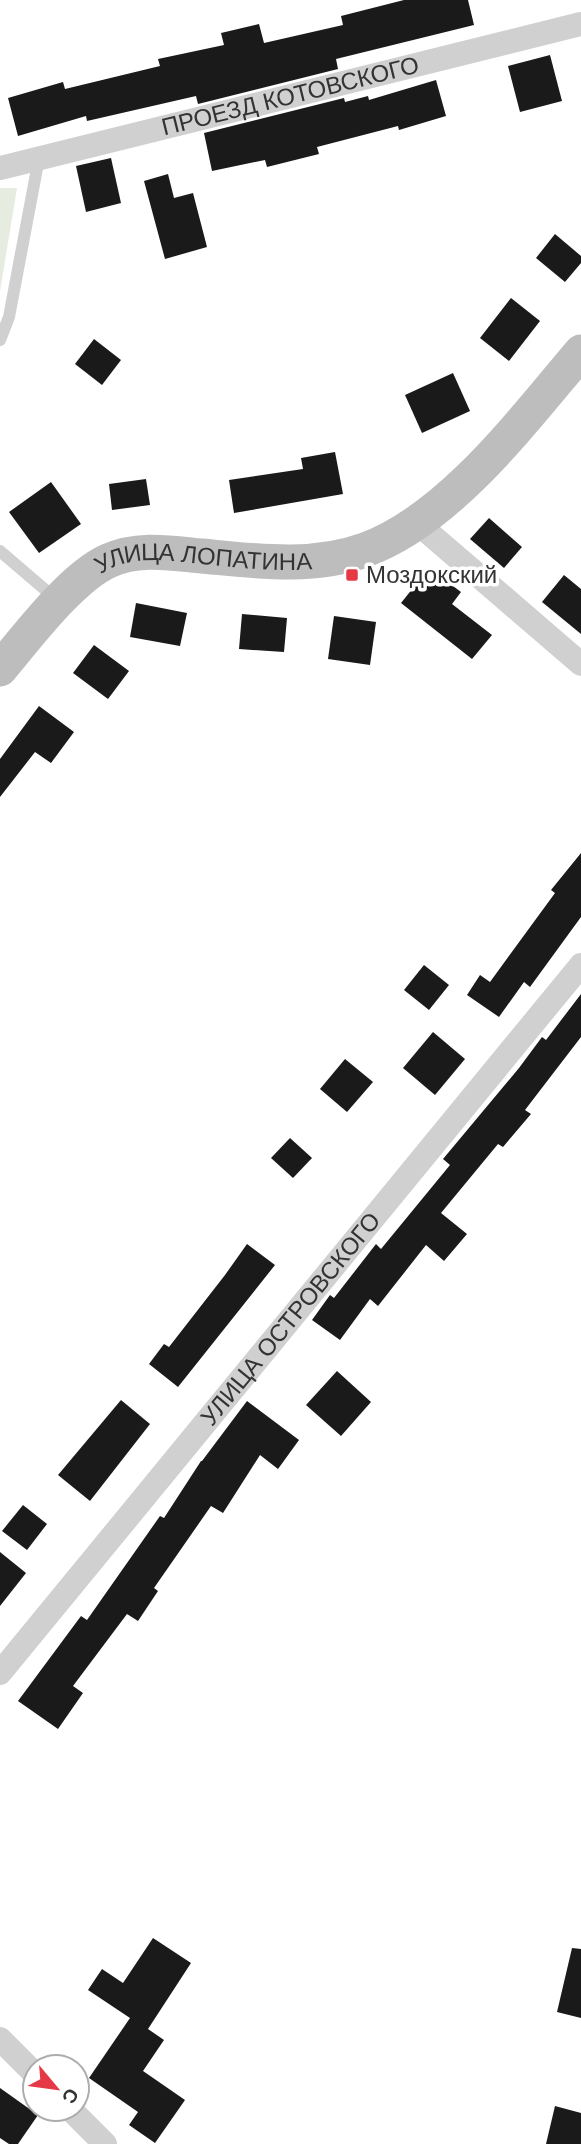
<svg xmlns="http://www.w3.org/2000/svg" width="581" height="2144" font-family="Arial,sans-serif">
  <rect width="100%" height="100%" fill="#fff"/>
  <!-- green -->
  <polygon fill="#e6ecdf" points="0,188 17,188 0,291"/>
  <!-- building -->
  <g fill="#1a1a1a">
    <polygon points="404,0 468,0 474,25 336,59 338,69 198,104 196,96 87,121 86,116 18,136 8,98 63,82 65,89 160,66 158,59 224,45 221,33 259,24 264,43 343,25 341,16"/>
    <polygon points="550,55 562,101 520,112 508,66"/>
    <polygon points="436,80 446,116 399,130 398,126 317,147 319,154 267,167 265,160 212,171 204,133 344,98 345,102 368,96 369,100"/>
    <polygon points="111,158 121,203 86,212 76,166"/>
    <polygon points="168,174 174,198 193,193 207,247 165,259 144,181"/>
    <polygon points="555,234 581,256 581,263 565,282 536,258"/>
    <polygon points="511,298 540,321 509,361 480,338"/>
    <polygon points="94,339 121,360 102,385 75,364"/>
    <polygon points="453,373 470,411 422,433 405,395"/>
    <polygon points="335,452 343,494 234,513 229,480 303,469 301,458"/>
    <polygon points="146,479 150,505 112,510 109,484"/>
    <polygon points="51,482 81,524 39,553 9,512"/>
    <polygon points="489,518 522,547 504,568 470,539"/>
    <polygon points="429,568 461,592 452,604 492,635 472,659 401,603"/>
    <polygon points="564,575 581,589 581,634 542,602"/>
    <polygon points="136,603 187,613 180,646 130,637"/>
    <polygon points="242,614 287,618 284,652 239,649"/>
    <polygon points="334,616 376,622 370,665 328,659"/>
    <polygon points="94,645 129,671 108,699 73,673"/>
    <polygon points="39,706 74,732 51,763 35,752 0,797 0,759"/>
    <polygon points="581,853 581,917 530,987 524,982 499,1017 467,995 480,975 490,982 555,893 551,890"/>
    <polygon points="424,965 449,985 429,1010 404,990"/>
    <polygon points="581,994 581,1037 525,1110 531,1114 503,1147 498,1144 441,1213 467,1234 444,1261 426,1245 378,1306 370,1299 340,1340 312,1320 330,1295 334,1298 376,1244 381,1249 450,1165 443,1159 519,1068 542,1037 546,1040"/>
    <polygon points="433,1032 465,1059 435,1095 403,1068"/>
    <polygon points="345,1059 373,1082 347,1112 320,1089"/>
    <polygon points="290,1138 312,1158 293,1178 271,1158"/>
    <polygon points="247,1244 275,1265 178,1387 149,1364 164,1344 169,1347 225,1275"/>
    <polygon points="337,1371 371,1402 341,1436 306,1405"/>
    <polygon points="121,1400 150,1424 90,1501 58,1475"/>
    <polygon points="247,1401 299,1440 278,1469 260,1455 223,1513 211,1506 154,1588 158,1591 138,1621 127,1614 73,1686 83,1693 58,1729 18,1701 81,1616 87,1620 160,1516 164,1518 201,1461 202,1461"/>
    <polygon points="23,1505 47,1524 27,1550 2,1531"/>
    <polygon points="0,1552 26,1573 0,1606"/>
    <polygon points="153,1938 191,1963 148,2029 164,2040 143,2071 185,2100 155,2143 129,2125 138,2112 89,2078 130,2018 88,1990 102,1969 123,1983"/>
    <polygon points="572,1948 581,1949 581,2018 557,2012"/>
    <polygon points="0,2088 38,2115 18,2144 9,2144 0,2138"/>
    <polygon points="555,2106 581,2113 581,2144 546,2144"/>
  </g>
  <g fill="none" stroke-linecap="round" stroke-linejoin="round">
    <!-- lane -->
    <g stroke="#d0d0d0" stroke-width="12">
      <polyline points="0,340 9,317 39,158"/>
      <polyline points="0,551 56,599"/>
    </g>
    <!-- street -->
    <g stroke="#d0d0d0" stroke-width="24">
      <path id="s1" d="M0,168L581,24"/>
      <polyline points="416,522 581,664"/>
      <path id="s2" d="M0,1673L581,965"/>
      <polyline points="0,2039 35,2074"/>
      <polyline points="70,2109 105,2144"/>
    </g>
    <!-- secondary -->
    <path stroke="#bdbdbd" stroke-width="35" id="s3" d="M0,669C27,637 71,578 108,561C138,547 171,553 202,556C255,561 313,569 365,550C450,519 523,420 581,352"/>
  </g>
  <!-- markers -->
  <rect fill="#e63946" stroke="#fff" stroke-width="2.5" x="345" y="568" width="14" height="14" rx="3.5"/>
  <g text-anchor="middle" stroke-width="7" stroke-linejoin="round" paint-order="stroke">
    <!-- street labels -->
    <g font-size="24" fill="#333" stroke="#fff">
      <text dy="8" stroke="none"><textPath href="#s1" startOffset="299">ПРОЕЗД КОТОВСКОГО</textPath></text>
      <text dy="8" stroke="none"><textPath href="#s3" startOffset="250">УЛИЦА ЛОПАТИНА</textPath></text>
      <text dy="8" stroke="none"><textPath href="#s2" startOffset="458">УЛИЦА ОСТРОВСКОГО</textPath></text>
    </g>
    <!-- poi labels -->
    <g font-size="24" fill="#333" stroke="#fff" text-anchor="start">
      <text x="366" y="583">Моздокский</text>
    </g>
  </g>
  <!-- north arrow -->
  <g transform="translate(56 2088) rotate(119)"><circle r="33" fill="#ffffff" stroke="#adadad" stroke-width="2"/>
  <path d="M0-5L12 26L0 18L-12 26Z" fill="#e63946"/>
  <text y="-10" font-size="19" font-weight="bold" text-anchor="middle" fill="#333333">С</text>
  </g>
</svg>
